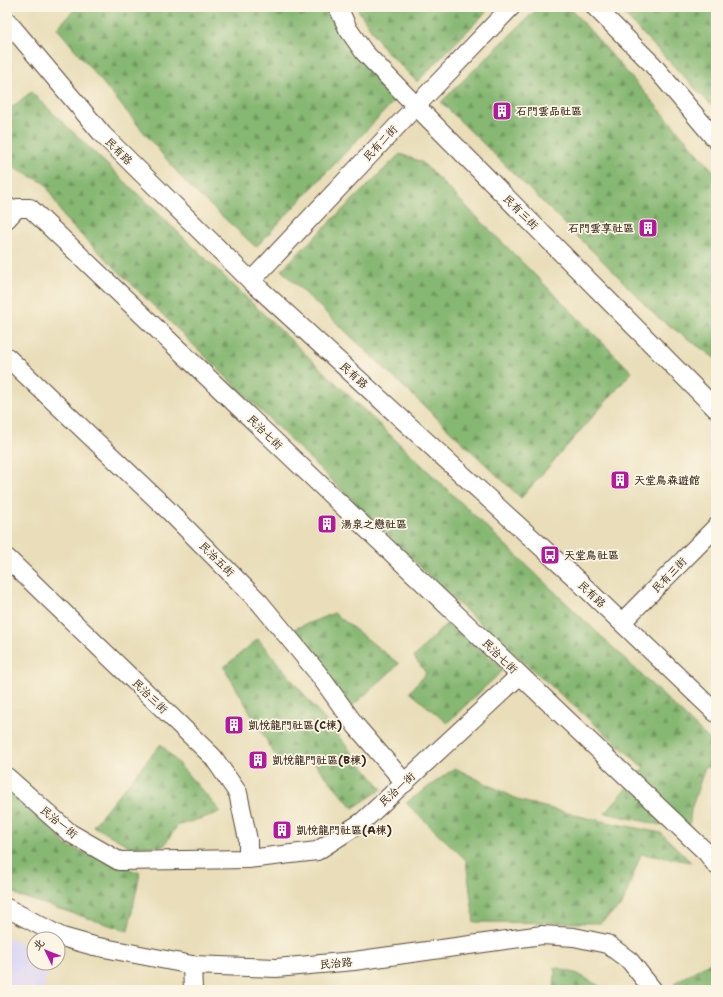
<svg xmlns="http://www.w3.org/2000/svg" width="723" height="997" font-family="'Shantell Sans','LXGW WenKai TC',sans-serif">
  <defs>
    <pattern id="forest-firs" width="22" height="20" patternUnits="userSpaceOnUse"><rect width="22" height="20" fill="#87b873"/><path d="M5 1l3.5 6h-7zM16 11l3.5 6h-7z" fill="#70965e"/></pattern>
  </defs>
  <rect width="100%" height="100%" fill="#fcf5e5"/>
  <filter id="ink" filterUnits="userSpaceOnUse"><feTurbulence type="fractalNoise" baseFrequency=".025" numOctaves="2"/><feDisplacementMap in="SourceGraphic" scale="8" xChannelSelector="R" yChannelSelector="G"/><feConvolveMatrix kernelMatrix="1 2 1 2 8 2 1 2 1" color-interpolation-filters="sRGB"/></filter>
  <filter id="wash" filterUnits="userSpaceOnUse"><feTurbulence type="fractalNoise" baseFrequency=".012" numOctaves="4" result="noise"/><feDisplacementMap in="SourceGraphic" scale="16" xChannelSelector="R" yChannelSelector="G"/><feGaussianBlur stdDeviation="0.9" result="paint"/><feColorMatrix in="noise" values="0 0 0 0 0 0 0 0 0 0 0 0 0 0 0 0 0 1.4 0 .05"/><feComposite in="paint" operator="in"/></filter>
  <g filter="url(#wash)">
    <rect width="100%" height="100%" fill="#e9deb9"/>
    <!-- built -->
    <polygon fill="#dcd5f6" points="7,936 34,952 34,963 50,963 43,990 7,990"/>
    <!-- forest -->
    <g fill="url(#forest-firs)" stroke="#617148">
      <polygon points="77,7 326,7 394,101 256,247 188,185 57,28"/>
      <polygon points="356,7 491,7 417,82 385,50"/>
      <polygon points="539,7 573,11 716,174 716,359 656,316 617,275 441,102"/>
      <polygon points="617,7 716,7 716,110"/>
      <polygon points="31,92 716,746 716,769 705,767 691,810 689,831 605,813 644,768 454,600 65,219 45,183 7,165 7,111"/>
      <polygon points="400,154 422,162 632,372 521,498 281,270"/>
      <polygon points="334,613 399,664 350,708 292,630"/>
      <polygon points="448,622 504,669 447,723 410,692 426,673 414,657"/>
      <polygon points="258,639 382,789 353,808 309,757 282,767 224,667"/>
      <polygon points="161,744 221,812 177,826 164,846 131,847 93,826"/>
      <polygon points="455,768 521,801 587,818 661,833 691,862 641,854 622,905 600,923 474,922 466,860 406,803"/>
      <polygon points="7,785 41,814 65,845 140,873 128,931 19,896 7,888"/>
      <polygon points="716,959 716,990 677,990 674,983"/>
      <polygon points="555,967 578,974 606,990 554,990"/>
    </g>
  </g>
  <g filter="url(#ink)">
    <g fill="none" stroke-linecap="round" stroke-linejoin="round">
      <!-- minor casing -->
      <g stroke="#554535" stroke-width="20">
        <g id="minor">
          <polyline points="338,7 348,29 364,52 416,106 716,409"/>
          <polyline points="595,7 652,64 716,140"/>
          <polyline points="7,21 103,135 251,281 571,574 716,713"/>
          <polyline points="7,219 17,208 30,208 520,675"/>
          <polyline points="251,281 416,106 511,7"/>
          <polyline points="7,357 168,510 260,603 317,672 356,726 405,783"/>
          <polyline points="7,558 213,757 238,793 248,840 248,859"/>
          <polyline points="622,622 716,527"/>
          <polyline points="7,777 70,833 119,861 248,859 317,851 362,822 520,675 707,853 716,865"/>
          <polyline points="7,908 62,937 94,946 192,965 276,968 354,961 542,935 574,937 607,944 630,961 653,990"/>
          <polyline points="192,965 193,990"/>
        </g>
      </g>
      <!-- minor -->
      <use href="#minor" stroke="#fff" stroke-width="18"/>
    </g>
  </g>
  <!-- icons -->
  <defs>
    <g id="building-square" transform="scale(1)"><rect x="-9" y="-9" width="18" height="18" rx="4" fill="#b5179e" stroke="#fcf5e5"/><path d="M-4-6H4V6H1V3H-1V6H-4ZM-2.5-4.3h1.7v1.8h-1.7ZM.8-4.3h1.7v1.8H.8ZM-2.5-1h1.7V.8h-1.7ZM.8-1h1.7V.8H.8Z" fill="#fff"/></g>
    <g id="bus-square" transform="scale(1)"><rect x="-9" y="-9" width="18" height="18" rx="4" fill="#b5179e" stroke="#fcf5e5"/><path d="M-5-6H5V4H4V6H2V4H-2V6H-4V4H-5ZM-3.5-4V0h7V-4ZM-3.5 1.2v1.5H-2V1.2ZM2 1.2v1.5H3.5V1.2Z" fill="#fff"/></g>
  </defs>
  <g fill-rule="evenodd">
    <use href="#building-square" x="502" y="111"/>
    <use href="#building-square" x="648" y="228"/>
    <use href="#building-square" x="620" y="480"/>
    <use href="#building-square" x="327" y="524"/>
    <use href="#bus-square" x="550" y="555"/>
    <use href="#building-square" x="234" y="725"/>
    <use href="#building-square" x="258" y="760"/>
    <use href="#building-square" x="282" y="830"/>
  </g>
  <g text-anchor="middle" stroke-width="3.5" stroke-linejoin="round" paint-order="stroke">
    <!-- poi labels -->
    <g font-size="11" font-weight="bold" fill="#3b2a1e" stroke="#fcf5e5" text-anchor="start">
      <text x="516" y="115">石門雲品社區</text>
      <text x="634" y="232" text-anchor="end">石門雲享社區</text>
      <text x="634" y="484">天堂鳥森遊館</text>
      <text x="341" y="528">湯泉之戀社區</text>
      <text x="564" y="559">天堂鳥社區</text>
      <text x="248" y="729">凱悅龍門社區(C棟)</text>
      <text x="272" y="764">凱悅龍門社區(B棟)</text>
      <text x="296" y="834">凱悅龍門社區(A棟)</text>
    </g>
    <!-- street labels -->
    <g font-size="11" fill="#3b2a1e" stroke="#fcf5e5">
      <text transform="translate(380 143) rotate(-47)" y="4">民有二街</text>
      <text transform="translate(119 151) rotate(45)" y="4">民有路</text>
      <text transform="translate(521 212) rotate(45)" y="4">民有三街</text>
      <text transform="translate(354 375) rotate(42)" y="4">民有路</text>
      <text transform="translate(265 432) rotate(44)" y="4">民治七街</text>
      <text transform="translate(217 559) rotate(45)" y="4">民治五街</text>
      <text transform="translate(669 575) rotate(-46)" y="4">民有三街</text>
      <text transform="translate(592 594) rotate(43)" y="4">民有路</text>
      <text transform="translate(500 656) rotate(44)" y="4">民治七街</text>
      <text transform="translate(150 696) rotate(44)" y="4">民治三街</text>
      <text transform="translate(397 789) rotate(-42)" y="4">民治一街</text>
      <text transform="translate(59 822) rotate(39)" y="4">民治一街</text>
      <text transform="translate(336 963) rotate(-5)" y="4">民治路</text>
    </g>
  </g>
  <!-- margin -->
  <rect width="723" height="997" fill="none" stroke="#fcf5e5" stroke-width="24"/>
  <!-- north arrow -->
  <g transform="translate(46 951) rotate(313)"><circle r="19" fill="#fcf5e5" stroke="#afa495"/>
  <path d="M0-3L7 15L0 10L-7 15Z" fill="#b5179e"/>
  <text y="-6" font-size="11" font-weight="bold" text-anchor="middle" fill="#3b2a1e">北</text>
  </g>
</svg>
